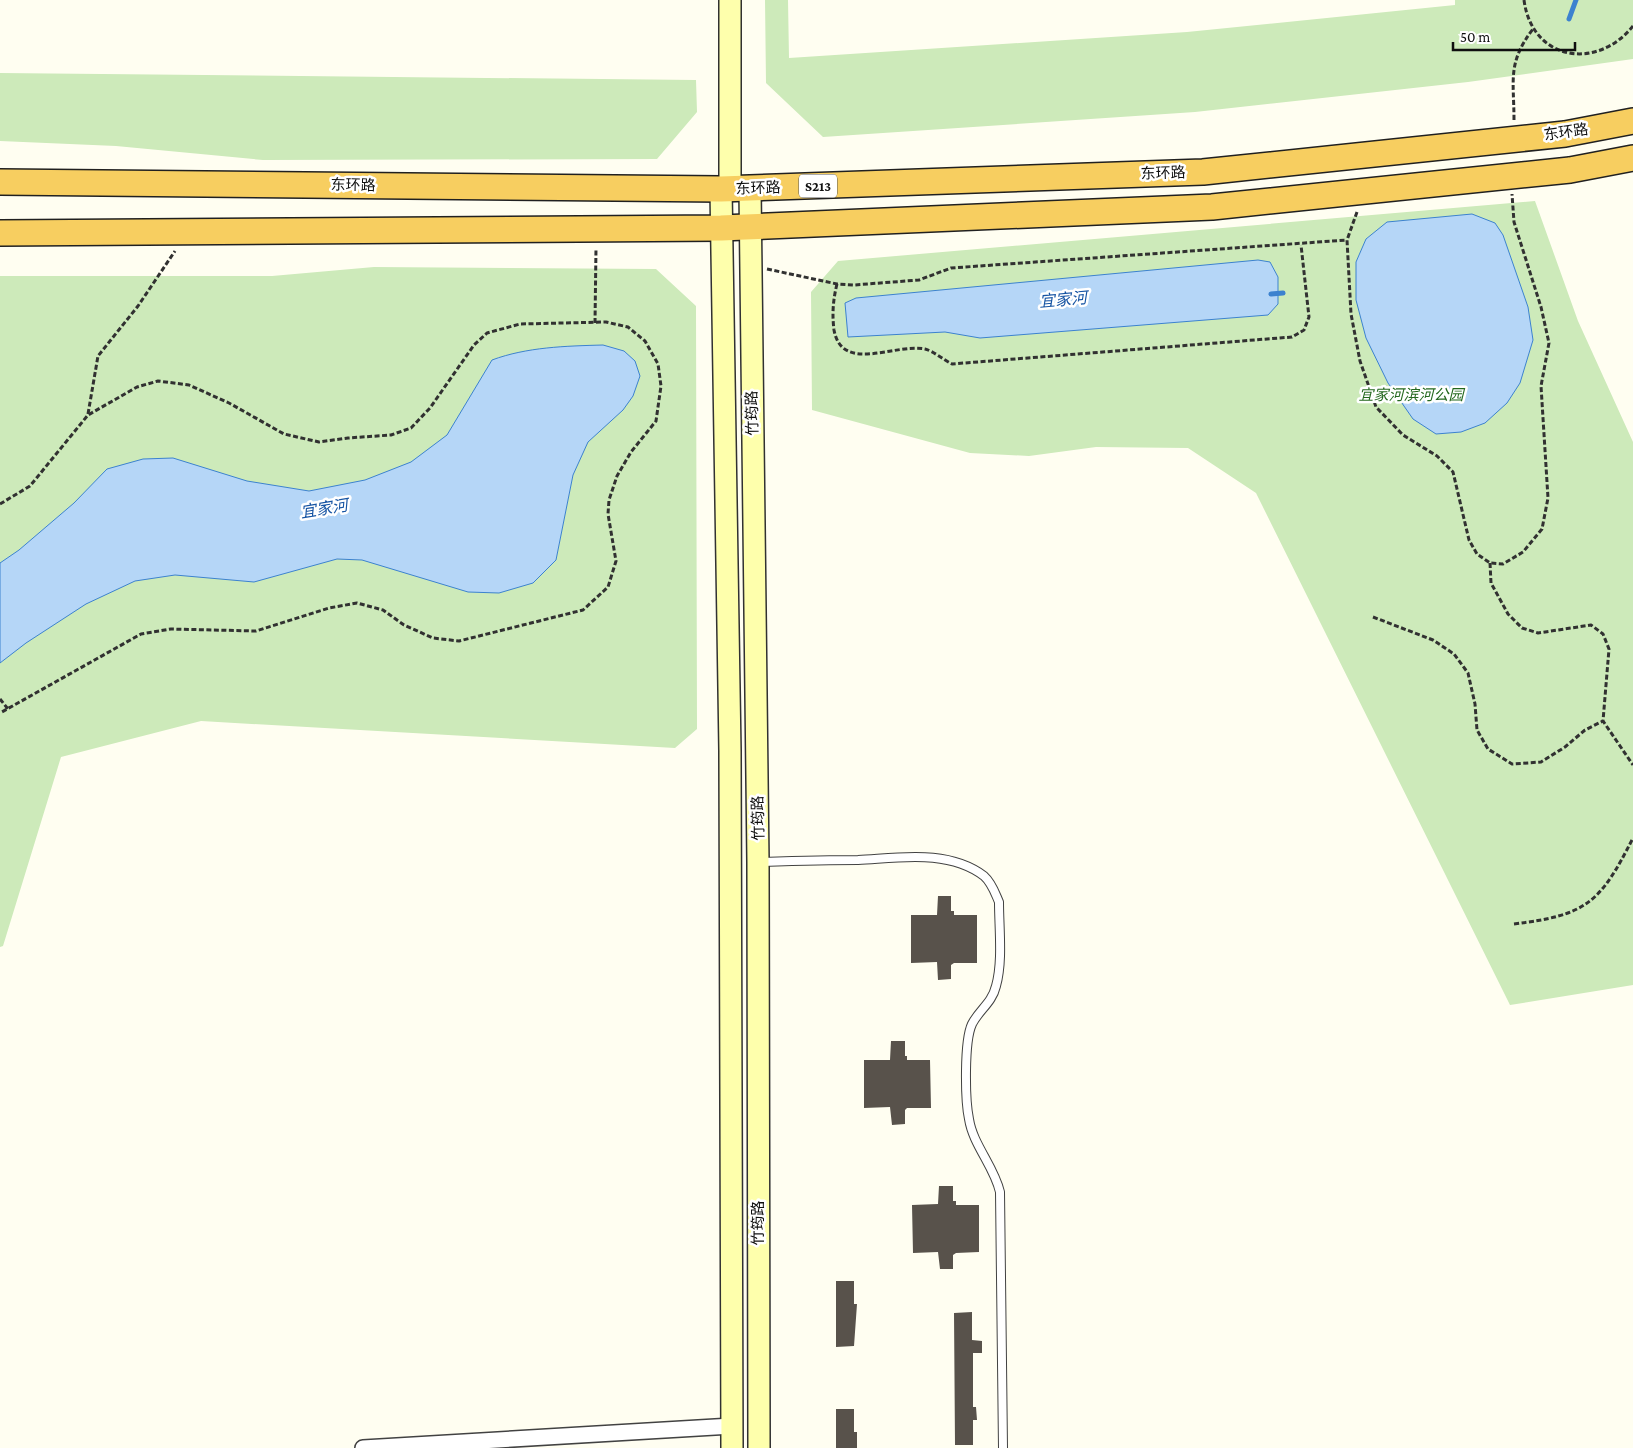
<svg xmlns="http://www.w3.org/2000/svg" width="1633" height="1448" font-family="'Crimson Pro','Noto Sans SC',serif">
  <rect width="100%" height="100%" fill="#fffef1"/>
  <!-- green -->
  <g fill="#cdeaba">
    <polygon points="765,0 788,0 789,58 1187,32 1455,5 1455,0 1633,0 1633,59 1468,82 1195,112 823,137 766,83"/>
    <polygon points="0,73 696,80 697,112 657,159 263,160 116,146 0,141"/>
    <polygon points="1535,201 1578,321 1633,442 1633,985 1510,1005 1256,493 1188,448 1096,447 1029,456 970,453 812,410 811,292 838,261"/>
    <polygon points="374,267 656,269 696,306 697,729 675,748 201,721 61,757 3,946 0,947 0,276 272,276"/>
  </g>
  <!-- water -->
  <g fill="#b5d6f7" stroke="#3c82cf">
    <polygon points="1472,214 1495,223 1503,235 1528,307 1533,340 1520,383 1507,403 1485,423 1461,432 1436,434 1413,419 1388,383 1366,338 1356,300 1356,262 1366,239 1387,222"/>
    <polygon points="1258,260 1270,262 1278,277 1278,304 1268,315 980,338 945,332 848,337 845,303 856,298"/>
    <path d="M603,345L624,351L635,361L640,376L633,396L623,410L588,442L573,475L556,560L533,583L499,593L468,592L362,560L337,559L254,582L175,575L135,581L86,604L26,643L0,663V563L19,550L74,503L107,469L143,459L173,458L247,481L309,491L365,480L411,462L447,435L492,360C527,347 566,346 603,345Z"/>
  </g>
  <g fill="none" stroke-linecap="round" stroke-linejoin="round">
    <!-- stream -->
    <g stroke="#3c82cf" stroke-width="5">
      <polyline points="1569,19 1576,0"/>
      <polyline points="1271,294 1283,293"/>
    </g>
  </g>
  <!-- building -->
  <g fill="#58524b">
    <polygon points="938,896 951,896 951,911 954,911 954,915 977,915 977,963 954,963 951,965 951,979 938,980 937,962 911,963 911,915 937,915"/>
    <polygon points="891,1041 905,1041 905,1056 907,1056 907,1060 930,1060 931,1108 907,1108 905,1110 905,1124 892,1125 890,1107 864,1108 864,1060 890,1060"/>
    <polygon points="939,1186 953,1186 953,1201 956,1201 956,1205 979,1205 979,1252 956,1253 953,1255 953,1269 940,1269 938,1252 913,1253 912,1205 938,1204"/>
    <polygon points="836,1281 854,1281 854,1304 857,1304 854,1346 836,1347"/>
    <polygon points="972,1312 972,1340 982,1341 982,1353 973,1353 973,1407 976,1407 977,1420 973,1420 973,1445 955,1445 954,1313"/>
    <polygon points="836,1409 854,1409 854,1432 857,1432 857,1448 836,1448"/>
  </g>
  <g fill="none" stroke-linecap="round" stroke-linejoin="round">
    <!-- service casing -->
    <g stroke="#424242" stroke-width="10">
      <path id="service" d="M759,862C792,861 825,860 858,860C899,858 948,849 984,876C992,883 995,893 999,902C999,929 1003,961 996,986C992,1003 979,1010 972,1024C964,1041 965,1100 969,1119C973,1145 994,1166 1000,1192L1003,1448"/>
    </g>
    <!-- minor casing -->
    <g stroke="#424242" stroke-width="18">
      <polyline id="minor" points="363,1448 732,1426"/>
    </g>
    <!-- secondary casing -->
    <g stroke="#313131" stroke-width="24">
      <g id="secondary">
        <polyline points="730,0 730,188"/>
        <polyline points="750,188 758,862 759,1448"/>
        <polyline points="721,189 730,751 732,1448"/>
      </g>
    </g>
    <!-- trunk casing -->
    <g stroke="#202020" stroke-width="28">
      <g id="trunk">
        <polyline points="0,182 721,189 1203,172 1565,134 1633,121"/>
        <polyline points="0,233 721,228 1212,207 1570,170 1633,158"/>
      </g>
    </g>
    <!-- path -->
    <g stroke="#313131" stroke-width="3" stroke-dasharray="5 2.5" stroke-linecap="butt">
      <path d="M1524,0C1532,61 1597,71 1633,26"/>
      <path d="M1514,120C1514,80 1507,63 1533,29"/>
      <polyline points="1357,212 1347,240 1351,314 1360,361 1376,407 1403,435 1437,456 1453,472 1469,540 1477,554 1490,563 1503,564 1523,552 1542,529 1548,498 1541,386 1549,343 1541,307 1514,222 1512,194"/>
      <polyline points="767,269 837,284 854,285 919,280 951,268 1347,240"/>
      <path d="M837,284C833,300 832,314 834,330C842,374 895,343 925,349C933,351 944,360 952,364L1292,337L1304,330L1309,317L1301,245"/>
      <polyline points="595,323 596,248"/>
      <polyline points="88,414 98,356 138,306 175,251"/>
      <polyline points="0,504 30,486 88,415 137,387 158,381 189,385 229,403 284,434 319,442 348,438 391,435 411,428 430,408 474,345 487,333 520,324 606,322 628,327 645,341 658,364 661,386 656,421 631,452 617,476 609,500 608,514 616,561 608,587 583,610 459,641 433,638 404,625 383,610 357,603 329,608 256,631 171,629 141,634 0,713"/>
      <polyline points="1490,563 1491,583 1508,614 1522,628 1538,633 1591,625 1603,634 1609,649 1603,721 1633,765"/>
      <polyline points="1373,617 1433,640 1454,654 1468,673 1475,704 1477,730 1488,749 1512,764 1541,762 1565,747 1585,730 1603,721"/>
      <polyline points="0,699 8,709"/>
      <path d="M1514,924C1587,915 1600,903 1633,838"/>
    </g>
    <!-- service -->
    <use href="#service" stroke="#fff" stroke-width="8"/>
    <!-- minor -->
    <use href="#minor" stroke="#fff" stroke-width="15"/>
    <!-- secondary -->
    <use href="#secondary" stroke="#feffac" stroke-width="21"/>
    <!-- trunk -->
    <use href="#trunk" stroke="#f7ce60" stroke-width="25"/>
  </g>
  <g text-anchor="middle" stroke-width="5" stroke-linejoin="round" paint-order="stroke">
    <!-- shield labels -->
    <rect fill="#fff" stroke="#575757" stroke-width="1" x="799" y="174.5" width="38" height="23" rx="4"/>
    <g font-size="14" font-weight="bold" fill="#0f0f0f">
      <text x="818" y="191">S213</text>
    </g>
    <!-- street labels -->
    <g font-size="15" fill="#0f0f0f" stroke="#fff">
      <text transform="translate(1566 132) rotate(-8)" y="5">东环路</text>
      <text transform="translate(1163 173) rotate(-2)" y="5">东环路</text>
      <text transform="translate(353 185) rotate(1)" y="5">东环路</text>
      <text transform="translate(758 188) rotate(-2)" y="5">东环路</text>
      <text transform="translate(752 413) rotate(-91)" y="5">竹筠路</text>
      <text transform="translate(758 818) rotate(-91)" y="5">竹筠路</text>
      <text transform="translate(758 1223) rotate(-90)" y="5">竹筠路</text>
    </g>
    <!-- park labels -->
    <g font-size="15" font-style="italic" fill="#24681e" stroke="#fff">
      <text x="1411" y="400">宜家河滨河公园</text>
    </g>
    <!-- water labels -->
    <g font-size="16" font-style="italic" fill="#1654a3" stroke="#fff">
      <text transform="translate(1063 299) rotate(-5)" y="6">宜家河</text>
      <text transform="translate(324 508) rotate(-9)" y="6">宜家河</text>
    </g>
  </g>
  <!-- scale -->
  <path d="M1453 42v8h122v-8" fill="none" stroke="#0f0f0f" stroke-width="2.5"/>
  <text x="1460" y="42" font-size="15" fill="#0f0f0f" stroke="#ffffff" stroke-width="4" paint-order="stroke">50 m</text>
</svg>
